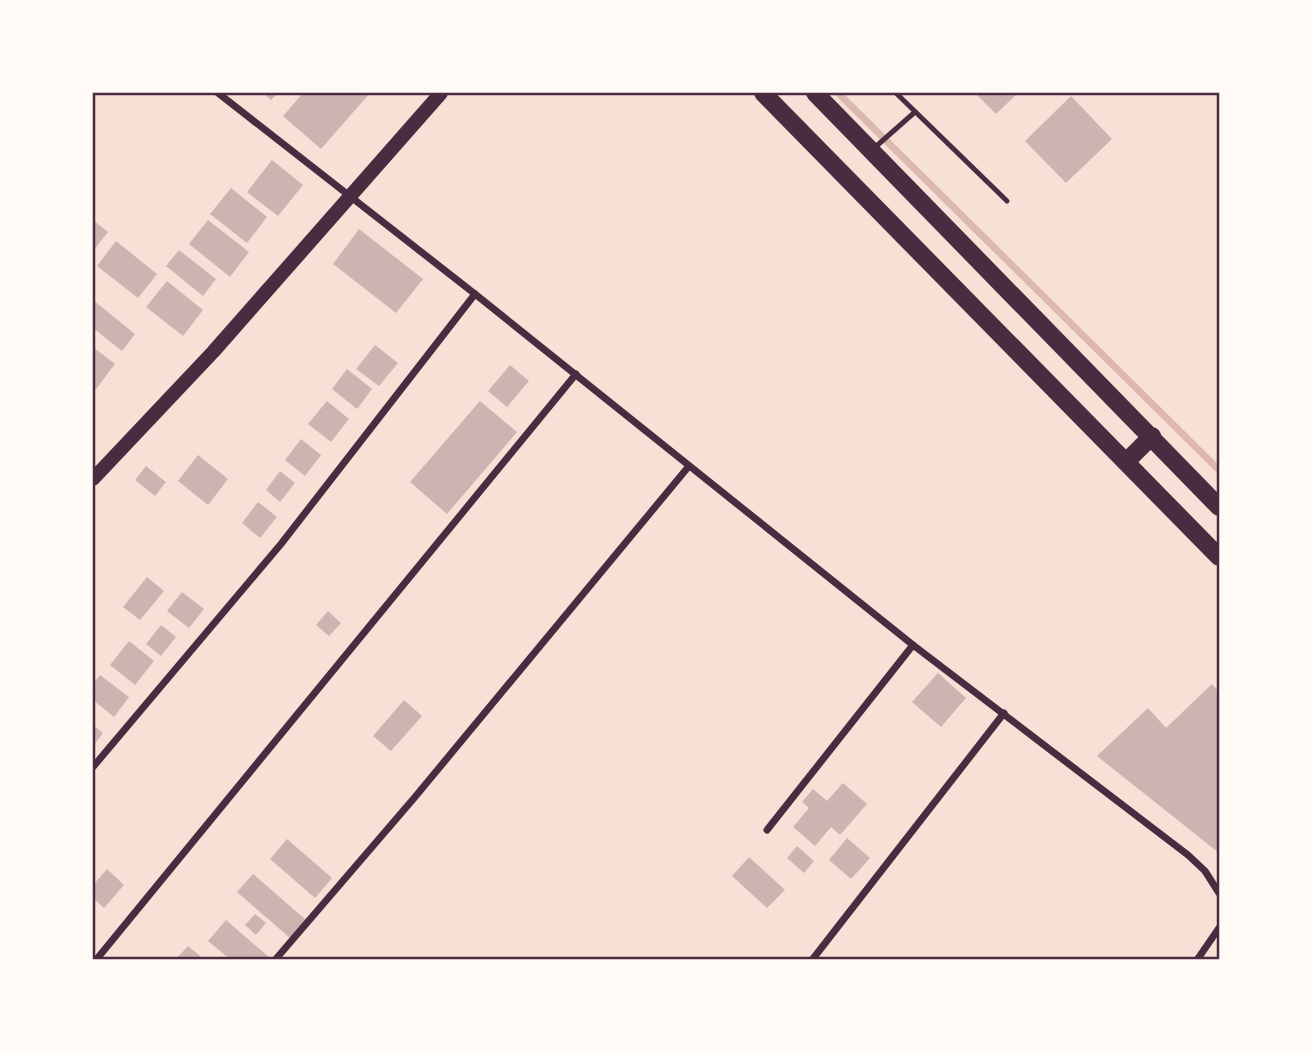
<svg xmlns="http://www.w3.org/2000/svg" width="1312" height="1053" font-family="'Space Grotesk',sans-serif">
  <rect width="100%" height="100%" fill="#f7e1d7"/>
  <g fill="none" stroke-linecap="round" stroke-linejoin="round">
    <!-- stream -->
    <polyline stroke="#dcb8b0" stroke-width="7" points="838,93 1219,470"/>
  </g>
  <!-- building -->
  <g fill="#ccb4b1">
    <polygon points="263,93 278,93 271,100"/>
    <polygon points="303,93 370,93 321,149 283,116"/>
    <polygon points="975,93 1018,93 996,114"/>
    <polygon points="1071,96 1112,139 1066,183 1025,141"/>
    <polygon points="272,160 303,185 278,216 247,192"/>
    <polygon points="231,188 267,217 247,243 210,214"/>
    <polygon points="93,220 108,232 93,251"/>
    <polygon points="208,220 249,252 230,277 189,244"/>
    <polygon points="359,229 423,279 396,313 333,264"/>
    <polygon points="116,241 157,274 138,298 97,266"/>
    <polygon points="179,250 216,279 203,296 166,266"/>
    <polygon points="167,281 203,310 183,336 146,307"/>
    <polygon points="93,300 135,334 122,351 93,328"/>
    <polygon points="375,345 398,363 379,386 356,369"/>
    <polygon points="93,347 115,364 93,393"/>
    <polygon points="510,365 529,381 507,407 488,391"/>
    <polygon points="347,369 372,389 357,409 332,389"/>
    <polygon points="327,401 349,419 331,442 308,424"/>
    <polygon points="480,401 517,432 447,514 410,482"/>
    <polygon points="301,439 321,455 305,476 285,460"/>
    <polygon points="198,455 228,479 208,505 178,481"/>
    <polygon points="146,466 166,482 155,496 135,480"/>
    <polygon points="280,471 295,483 280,502 266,490"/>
    <polygon points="258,502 277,517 260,538 242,523"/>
    <polygon points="147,577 164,591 140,620 123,607"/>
    <polygon points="182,592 204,609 189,628 167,611"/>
    <polygon points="328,611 341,623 329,636 316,625"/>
    <polygon points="161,625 176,637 161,656 146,644"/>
    <polygon points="129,641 154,661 135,685 110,665"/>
    <polygon points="938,673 966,698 941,727 912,702"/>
    <polygon points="100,675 129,697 114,717 93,700 93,684"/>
    <polygon points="1212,684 1219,692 1219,853 1097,756 1148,708 1166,728"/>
    <polygon points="404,700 422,716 391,751 373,736"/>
    <polygon points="93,725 103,733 93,746"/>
    <polygon points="843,783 867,804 840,835 831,827 815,846 793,827 809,808 802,802 813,789 827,801"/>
    <polygon points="847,838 870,858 851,879 829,860"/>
    <polygon points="287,839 332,878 315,898 270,859"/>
    <polygon points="797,846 814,861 804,873 787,858"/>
    <polygon points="749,857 785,890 767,908 732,876"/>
    <polygon points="107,869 124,885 104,908 93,898 93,885"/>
    <polygon points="253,874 306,920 290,938 237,892"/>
    <polygon points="255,914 266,923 256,935 245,925"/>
    <polygon points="226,920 270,958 267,960 231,960 208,941"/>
    <polygon points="188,946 205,960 175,960"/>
  </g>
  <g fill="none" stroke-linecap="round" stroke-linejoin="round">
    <!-- service -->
    <g stroke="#4a2c40" stroke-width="5">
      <polyline points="896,93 1007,201"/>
      <polyline points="873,149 915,112"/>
    </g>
    <!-- minor -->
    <g stroke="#4a2c40" stroke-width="7">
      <polyline points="218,93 475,294 913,645 1188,855 1205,871 1219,893"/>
      <polyline points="93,767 281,544 475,294"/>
      <polyline points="767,830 913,645"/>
      <polyline points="96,960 576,374"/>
      <polyline points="275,960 415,797 689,466"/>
      <polyline points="812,960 1004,713"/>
      <polyline points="1197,960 1219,928"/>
    </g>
    <!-- secondary -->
    <polyline stroke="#4a2c40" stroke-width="14" points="93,479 213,352 441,93"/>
    <!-- primary -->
    <g stroke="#4a2c40" stroke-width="18">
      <polyline points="763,93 1219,557"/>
      <polyline points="815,93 1219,507"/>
      <polyline points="1126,462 1152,436"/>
    </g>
  </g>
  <!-- border -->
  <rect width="1312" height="1053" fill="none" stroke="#fffaf5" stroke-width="189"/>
  <rect x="94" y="94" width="1124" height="864" fill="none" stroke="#4a2c40" stroke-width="2.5"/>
</svg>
